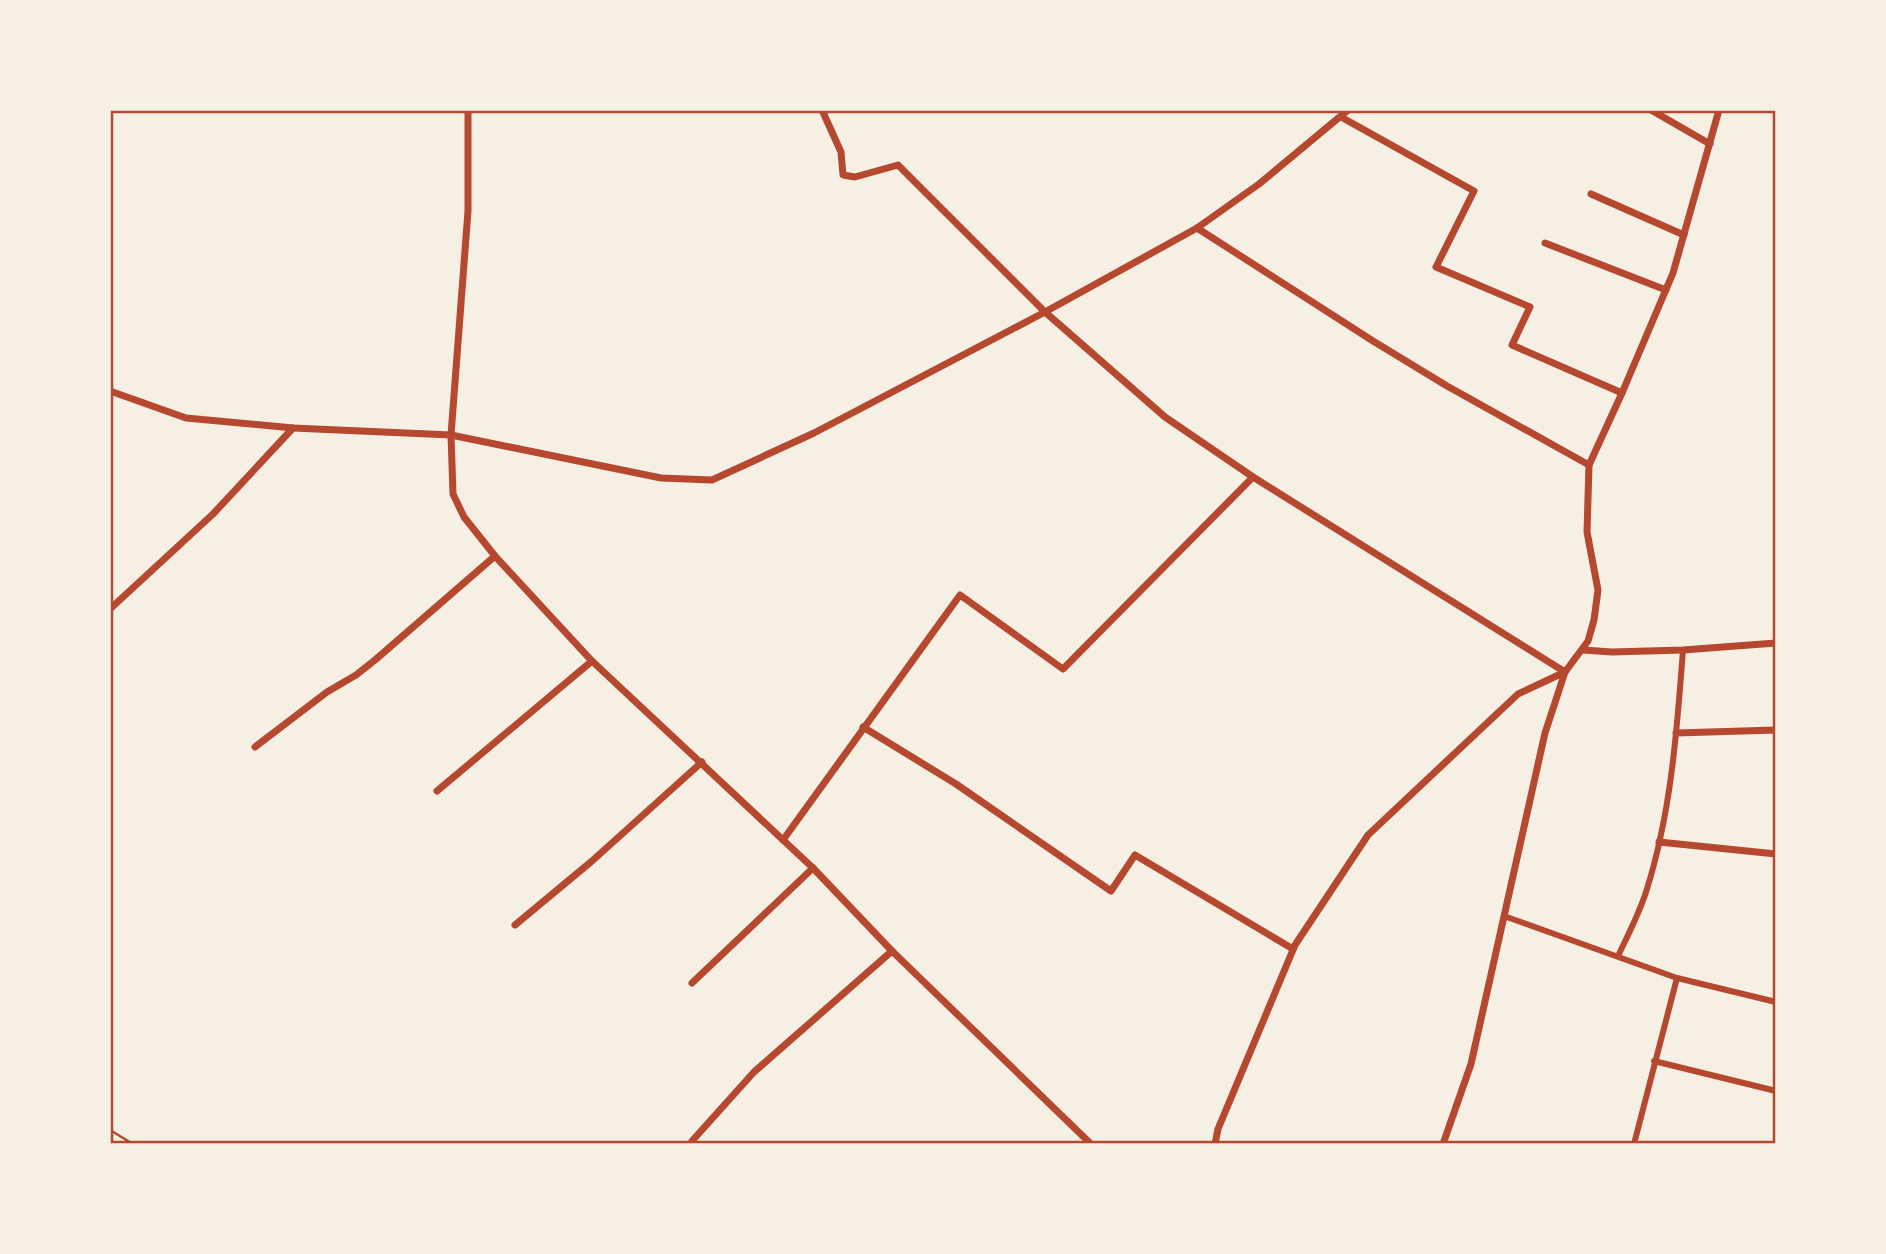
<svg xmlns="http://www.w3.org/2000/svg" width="1886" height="1254" font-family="'Alegreya Sans',sans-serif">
  <rect width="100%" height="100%" fill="#f6efe4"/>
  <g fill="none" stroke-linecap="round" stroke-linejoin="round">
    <!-- path -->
    <polyline stroke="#b5482f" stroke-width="2.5" points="110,1130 133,1144"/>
    <!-- pedestrian -->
    <g stroke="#b5482f" stroke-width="6">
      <polyline points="1504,916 1677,978 1776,1002"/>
      <path d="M1618,956C1628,935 1639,914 1646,892C1671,814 1677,730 1683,650"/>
      <polyline points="1654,1061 1776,1091"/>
      <polyline points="1634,1144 1677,978"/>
    </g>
    <!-- minor -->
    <g stroke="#b5482f" stroke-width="7">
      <polyline points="468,110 468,211 451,435 453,494 464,517 495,556 592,661 813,868 892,951 1091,1144"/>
      <polyline points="822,110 841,152 843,175 855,177 898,165 1045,312 1165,417 1253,477 1565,672"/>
      <polyline points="1651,110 1710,144"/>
      <polyline points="1341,117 1474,191 1436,267 1530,307 1512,345 1622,393"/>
      <polyline points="1591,194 1684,235"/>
      <polyline points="1197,228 1373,341 1447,386 1589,465"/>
      <polyline points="1545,243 1666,290"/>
      <polyline points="110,391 186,418 293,428 451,435 661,478 712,480 814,433 1045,312 1197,228 1259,184 1348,110"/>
      <polyline points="110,609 213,514 293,428"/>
      <polyline points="1583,650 1612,652 1683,650 1776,643"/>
      <polyline points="863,727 956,784 1111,891 1135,855 1293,949"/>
      <polyline points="1676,733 1776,730"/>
      <polyline points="255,747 327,692 356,675 375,660 495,556"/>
      <polyline points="437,791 592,661"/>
      <polyline points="783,840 960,595 1063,669 1253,477"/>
      <polyline points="1659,842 1776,854"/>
      <polyline points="515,925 592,861 702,762"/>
      <polyline points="692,983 813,868"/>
      <polyline points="692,1141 754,1072 892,951"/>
      <polyline points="1215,1144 1218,1129 1295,945 1368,835 1518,694 1565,672"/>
      <polyline points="1443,1144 1471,1064 1545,733 1565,672 1588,641 1594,620 1598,590 1587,532 1589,465 1622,393 1673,273 1719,110"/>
    </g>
  </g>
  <!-- border -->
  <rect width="1886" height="1254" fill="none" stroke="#f6efe4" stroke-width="224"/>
  <rect x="112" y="112" width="1662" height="1030" fill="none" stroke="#b5482f" stroke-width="2.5"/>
</svg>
